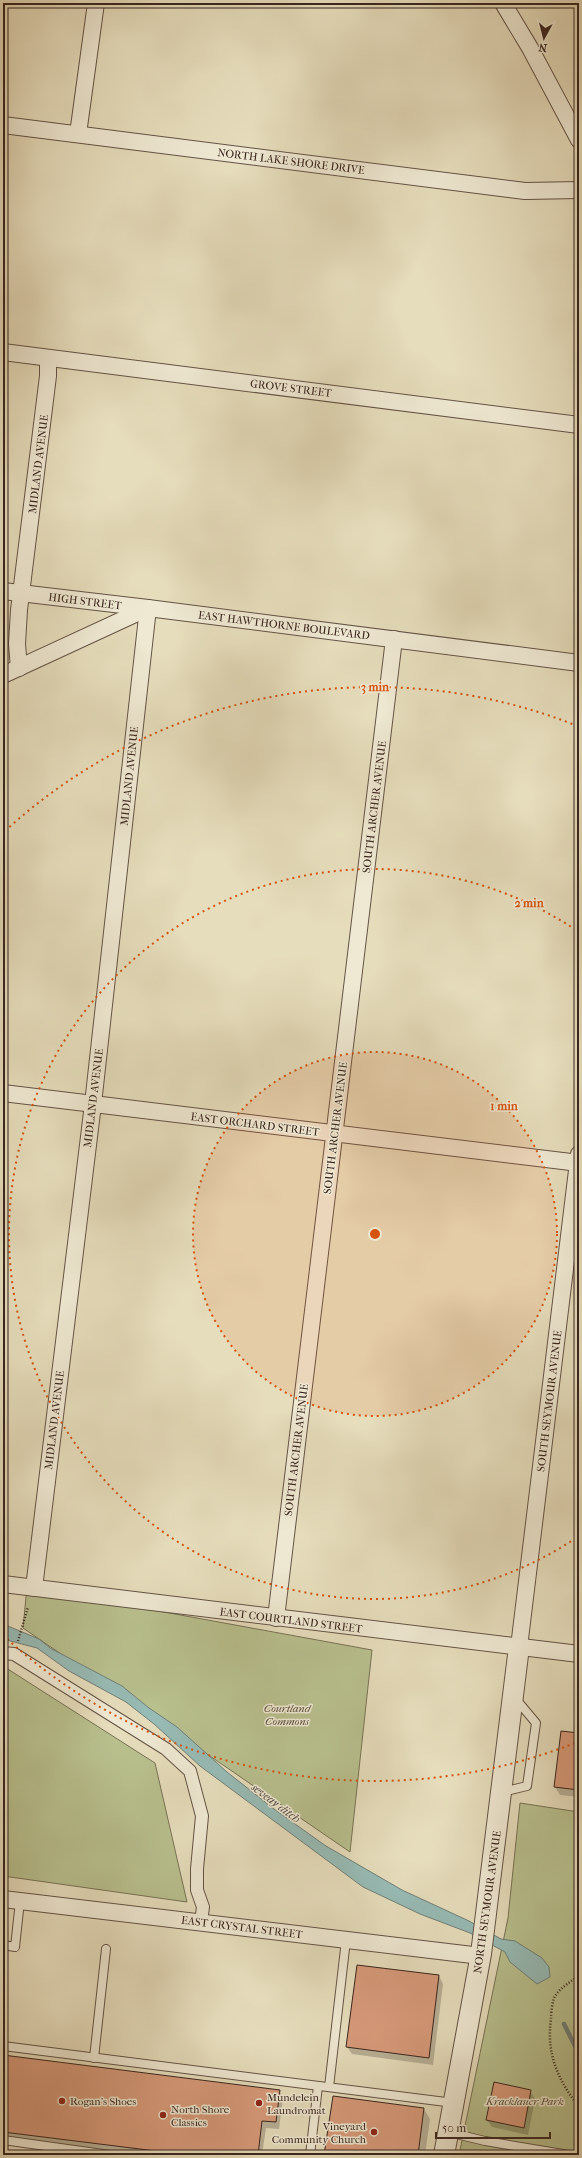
<svg xmlns="http://www.w3.org/2000/svg" width="582" height="2158" font-family="'IM FELL French Canon',serif">
  <rect width="100%" height="100%" fill="#e6ddbc"/>
  <filter id="stains"><feTurbulence type="fractalNoise" baseFrequency=".005" numOctaves="4"/><feColorMatrix values="0 0 0 0 .2 0 0 0 0 .09 0 0 0 0 .02 0 0 0 .5 -.17"/></filter>
  <radialGradient id="worn" r=".72"><stop offset=".6" stop-color="#630" stop-opacity="0"/><stop offset="1" stop-color="#630" stop-opacity=".3"/></radialGradient>
  <!-- green -->
  <g fill="#b8c08e" stroke="#787256">
    <polygon points="27,1587 372,1650 350,1852 23,1628"/>
    <polygon points="3,1666 155,1763 187,1902 3,1876"/>
    <polygon points="520,1803 579,1812 579,2155 459,2155 508,1918"/>
  </g>
  <!-- water -->
  <polygon fill="#97bbb5" stroke="#717f79" points="3,1624 39,1639 50,1648 122,1686 149,1708 177,1727 227,1772 274,1809 326,1846 402,1890 469,1921 501,1939 515,1941 542,1958 549,1967 550,1977 537,1984 510,1962 505,1952 470,1933 420,1914 363,1887 200,1766 154,1724 126,1702 69,1671 37,1648 3,1639"/>
  <!-- shadow -->
  <g fill="#0003">
    <polygon points="562,1732 579,1734 579,1797 560,1795 555,1787"/>
    <polygon points="439,1976 443,1984 433,2065 352,2054 347,2047"/>
    <polygon points="3,2056 279,2091 283,2098 279,2129 266,2128 262,2155 136,2155 3,2138"/>
    <polygon points="530,2091 535,2099 528,2135 492,2127 487,2120"/>
    <polygon points="424,2109 430,2119 425,2155 325,2155"/>
  </g>
  <g fill="none" stroke-linecap="round" stroke-linejoin="round">
    <!-- stream -->
    <polyline stroke="#717f79" stroke-width="4.5" points="564,2024 579,2054"/>
  </g>
  <!-- building -->
  <g fill="#d79a7a" stroke="#39251e">
    <polygon points="561,1731 579,1733 579,1790 554,1787"/>
    <polygon points="357,1965 439,1975 429,2058 346,2047"/>
    <polygon points="3,2055 280,2090 276,2122 262,2121 258,2155 188,2155 3,2132"/>
    <polygon points="494,2082 531,2090 524,2128 486,2120"/>
    <polygon points="333,2096 424,2108 418,2155 324,2155"/>
  </g>
  <g fill="none" stroke-linecap="round" stroke-linejoin="round">
    <!-- service casing -->
    <g stroke="#645346" stroke-width="10">
      <g id="service">
        <polyline points="502,1792 527,1786 536,1723 515,1698"/>
        <polyline points="3,1945 15,1947 20,1901"/>
        <polyline points="3,2046 454,2103"/>
        <polyline points="94,2058 106,1949"/>
        <polyline points="329,2087 346,1940"/>
        <polyline points="448,2132 485,2141 569,2155"/>
        <polyline points="3,2140 110,2155"/>
        <polyline points="310,2155 318,2086"/>
      </g>
    </g>
    <!-- pedestrian casing -->
    <g stroke="#645346" stroke-width="14">
      <polyline id="pedestrian" points="3,1653 14,1654 166,1749 190,1771 202,1816 197,1869 197,1890 203,1907 201,1922"/>
    </g>
    <!-- minor casing -->
    <g stroke="#645346" stroke-width="18">
      <g id="minor">
        <polyline points="503,3 530,48 579,140"/>
        <polyline points="3,125 525,191 579,190"/>
        <polyline points="78,134 96,3"/>
        <polyline points="3,352 579,425"/>
        <polyline points="3,591 148,608 93,1104 34,1588"/>
        <polyline points="19,668 17,644 19,610 48,376 48,358"/>
        <polyline points="3,675 148,608 579,663"/>
        <polyline points="3,1093 579,1163"/>
        <polyline points="3,1584 579,1654"/>
        <polyline points="276,1618 394,639"/>
        <polyline points="519,1647 579,1154"/>
        <polyline points="3,1899 481,1956"/>
      </g>
    </g>
    <!-- tertiary casing -->
    <g stroke="#645346" stroke-width="22">
      <polyline id="tertiary" points="444,2155 481,1954 519,1647"/>
    </g>
    <!-- path -->
    <g stroke="#39251e" stroke-width="2.5" stroke-dasharray="1 2" stroke-linecap="butt">
      <polyline points="18,1641 28,1607"/>
      <path d="M579,1975C571,1982 559,1988 554,1998C552,2004 551,2013 551,2019C546,2054 558,2080 579,2107"/>
    </g>
    <!-- service -->
    <use href="#service" stroke="#efe9d3" stroke-width="8"/>
    <!-- pedestrian -->
    <use href="#pedestrian" stroke="#efe9d3" stroke-width="12"/>
    <!-- minor -->
    <use href="#minor" stroke="#efe9d3" stroke-width="16"/>
    <!-- tertiary -->
    <use href="#tertiary" stroke="#efe9d3" stroke-width="20"/>
  </g>
  <!-- distance rings -->
  <circle cx="375" cy="1234" r="182" fill="#d6540e" fill-opacity=".12"/>
  <g fill="none" stroke="#d6540e" stroke-width="2" stroke-dasharray="2 4">
    <circle cx="375" cy="1234" r="182"/>
    <path d="M576 1538A365 365 0 1 1 576 930"/>
    <path d="M575 1743A547 547 0 0 1 5 1637M5 831A547 547 0 0 1 575 725"/>
  </g>
  <!-- markers -->
  <g fill="#8f2418" stroke="#efe9d3" stroke-width="1.5">
    <circle cx="62" cy="2101" r="4"/>
    <circle cx="259" cy="2103" r="4"/>
    <circle cx="163" cy="2115" r="4"/>
    <circle cx="374" cy="2132" r="4"/>
  </g>
  <g text-anchor="middle" stroke-width="3" stroke-linejoin="round" paint-order="stroke">
    <!-- street labels -->
    <g font-size="11" fill="#39251e" stroke="#efe9d3">
      <text transform="translate(291 161) rotate(7)" y="4">NORTH LAKE SHORE DRIVE</text>
      <text transform="translate(291 388) rotate(7)" y="4">GROVE STREET</text>
      <text transform="translate(38 464) rotate(-83)" y="4">MIDLAND AVENUE</text>
      <text transform="translate(85 601) rotate(7)" y="4">HIGH STREET</text>
      <text transform="translate(284 625) rotate(7)" y="4">EAST HAWTHORNE BOULEVARD</text>
      <text transform="translate(129 776) rotate(-84)" y="4">MIDLAND AVENUE</text>
      <text transform="translate(374 807) rotate(-83)" y="4">SOUTH ARCHER AVENUE</text>
      <text transform="translate(93 1098) rotate(-83)" y="4">MIDLAND AVENUE</text>
      <text transform="translate(255 1124) rotate(7)" y="4">EAST ORCHARD STREET</text>
      <text transform="translate(335 1128) rotate(-83)" y="4">SOUTH ARCHER AVENUE</text>
      <text transform="translate(549 1401) rotate(-83)" y="4">SOUTH SEYMOUR AVENUE</text>
      <text transform="translate(54 1420) rotate(-83)" y="4">MIDLAND AVENUE</text>
      <text transform="translate(296 1450) rotate(-83)" y="4">SOUTH ARCHER AVENUE</text>
      <text transform="translate(291 1620) rotate(7)" y="4">EAST COURTLAND STREET</text>
      <text transform="translate(487 1902) rotate(-82)" y="4">NORTH SEYMOUR AVENUE</text>
      <text transform="translate(242 1927) rotate(7)" y="4">EAST CRYSTAL STREET</text>
    </g>
    <!-- park labels -->
    <g font-size="11" font-style="italic" fill="#594c3a" stroke="#efe9d3">
      <text x="287" y="1712">Courtland<tspan x="287" dy="13">Commons</tspan></text>
      <text x="525" y="2105">Kracklauer Park</text>
    </g>
    <!-- poi labels -->
    <g font-size="11" fill="#39251e" stroke="#efe9d3" text-anchor="start">
      <text x="267" y="2101">Mundelein<tspan x="267" dy="13">Laundromat</tspan></text>
      <text x="70" y="2105">Rogan's Shoes</text>
      <text x="171" y="2113">North Shore<tspan x="171" dy="13">Classics</tspan></text>
      <text x="366" y="2130" text-anchor="end">Vineyard<tspan x="366" dy="13">Community Church</tspan></text>
    </g>
    <!-- water labels -->
    <g font-size="12" font-style="italic" fill="#504a44" stroke="#efe9d3">
      <text transform="translate(276 1803) rotate(37)" y="4">seveay ditch</text>
    </g>
  </g>
  <circle cx="375" cy="1234" r="6" fill="#d6540e" stroke="#efe9d3" stroke-width="2"/>
  <g font-size="12" text-anchor="middle" font-weight="bold" fill="#d6540e" stroke="#efe9d3" stroke-width="3" stroke-linejoin="round" paint-order="stroke">
    <text x="375" y="691">3 min</text>
    <text x="529" y="907">2 min</text>
    <text x="504" y="1110">1 min</text>
  </g>
  <!-- margin -->
  <rect width="582" height="2158" fill="none" stroke="#e6ddbc" stroke-width="16"/>
  <rect x="4" y="4" width="574" height="2150" fill="none" stroke="#39251e" stroke-width="2"/>
  <rect x="8" y="8" width="566" height="2142" fill="none" stroke="#39251e"/>
  <!-- north arrow -->
  <g transform="translate(544 38) rotate(187)" stroke="#efe9d3" stroke-width="3" paint-order="stroke">
  <path d="M0-3L7 15L0 10L-7 15Z" fill="#39251e"/>
  <text y="-6" font-size="11" font-weight="bold" text-anchor="middle" fill="#39251e">N</text>
  </g>
  <!-- scale -->
  <path d="M436 2132v6h114v-6" fill="none" stroke="#39251e" stroke-width="2"/>
  <text x="442" y="2132" font-size="12" fill="#39251e" stroke="#efe9d3" stroke-width="3" paint-order="stroke">50 m</text>
  <rect width="100%" height="100%" filter="url(#stains)"/>
  <rect width="100%" height="100%" fill="url(#worn)"/>
</svg>
